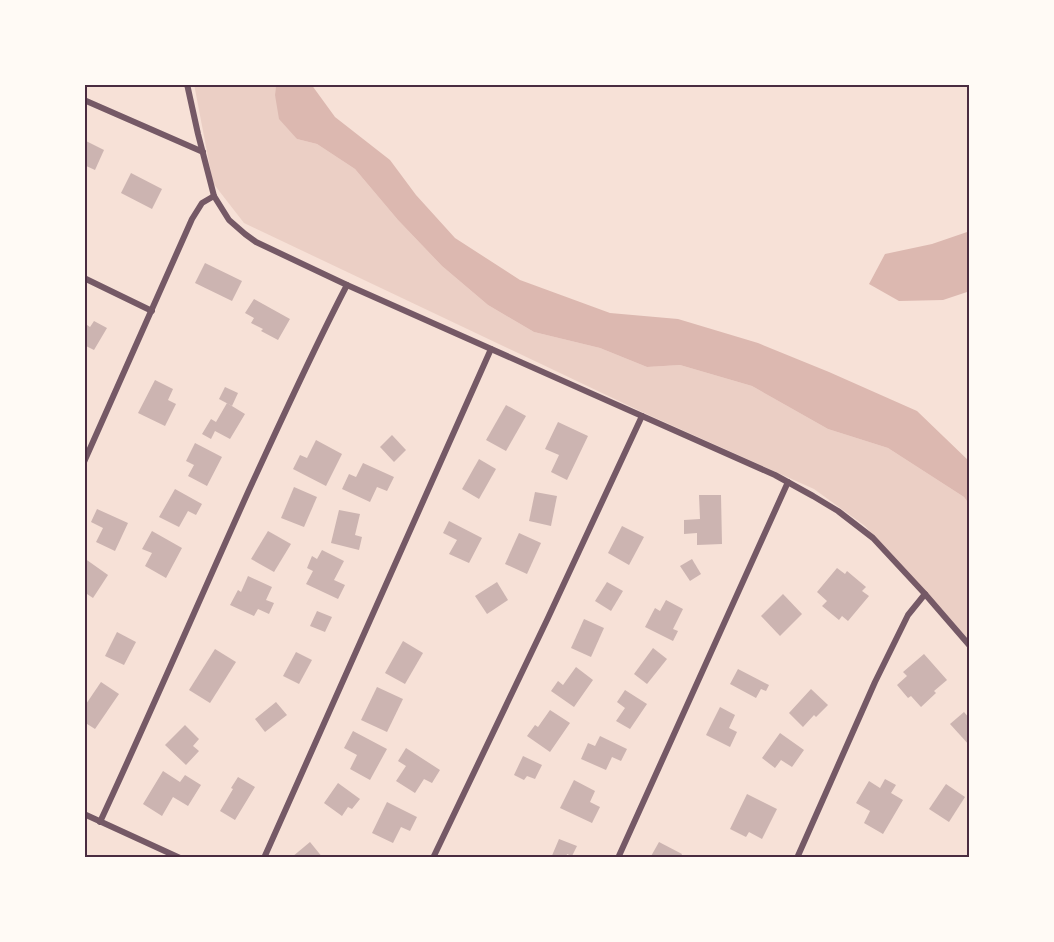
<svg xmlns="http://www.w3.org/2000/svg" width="1054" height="942" font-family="Jost,sans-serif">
  <rect width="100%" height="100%" fill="#f7e1d7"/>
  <!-- green -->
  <polygon fill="#ebcfc5" points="194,84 276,84 275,95 297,139 317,144 355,169 398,220 442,266 488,305 534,332 600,348 647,367 680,365 752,386 828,429 888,448 964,497 970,505 970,642 865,526 814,489 642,412 244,223 213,183"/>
  <!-- water -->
  <g fill="#dcb8b0">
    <polygon points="276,84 311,84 335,117 390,160 416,195 455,238 520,280 610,313 678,319 758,343 829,372 917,411 970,462 970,505 964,497 888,448 828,429 752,386 680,365 647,367 600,348 534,332 488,305 442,266 398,220 355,169 317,144 297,139 279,119 275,95"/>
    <polygon points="970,231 970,291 943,300 899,301 869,284 885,254 932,244"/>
  </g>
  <!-- building -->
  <g fill="#ccb4b1">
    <polygon points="84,140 104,150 95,170 84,165"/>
    <polygon points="131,173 162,189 152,209 121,193"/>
    <polygon points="205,263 242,281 232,301 195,283"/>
    <polygon points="254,299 290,319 278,340 261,331 263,329 251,323 254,318 245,313"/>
    <polygon points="94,321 107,328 94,350 84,345 84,323 90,327"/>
    <polygon points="155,380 173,389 168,400 176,404 165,426 138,413"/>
    <polygon points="225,387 238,393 232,406 219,399"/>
    <polygon points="227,403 245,414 230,439 215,431 211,439 202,434 211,419 216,422"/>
    <polygon points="506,405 526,416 506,451 486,440"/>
    <polygon points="558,422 588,436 567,480 551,472 559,455 545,449"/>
    <polygon points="392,435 406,450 394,462 380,447"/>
    <polygon points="316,440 342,454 326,486 293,469 300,455 307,458"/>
    <polygon points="195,443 222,457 207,486 188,476 194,465 186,461"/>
    <polygon points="479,459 496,469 479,499 462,489"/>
    <polygon points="363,463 394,477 387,491 377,487 370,502 342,489 349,474 356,477"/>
    <polygon points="294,487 317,497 304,527 281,518"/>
    <polygon points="175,489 202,504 196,515 188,511 179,527 159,517"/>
    <polygon points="535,492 557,496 551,526 529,521"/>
    <polygon points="699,495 721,495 722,544 697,545 697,533 684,534 684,520 700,519"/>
    <polygon points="97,509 128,523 115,551 96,542 103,528 91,522"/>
    <polygon points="339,510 360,514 355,535 362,537 359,550 331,543"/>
    <polygon points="449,521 482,538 469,563 449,554 457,540 443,533"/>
    <polygon points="622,526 644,537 629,565 608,553"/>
    <polygon points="152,531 182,548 166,578 145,566 152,553 142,549"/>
    <polygon points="268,531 291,544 274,572 251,559"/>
    <polygon points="519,533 541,543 527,574 505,564"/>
    <polygon points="322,550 344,561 334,580 345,585 338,599 306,584 313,571 307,568 312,556 317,559"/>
    <polygon points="84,558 108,575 93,598 84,592"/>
    <polygon points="692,559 701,574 690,581 680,566"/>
    <polygon points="837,568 845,574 847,571 866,587 862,591 869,596 848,621 842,616 839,620 822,606 827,601 817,592"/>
    <polygon points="248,576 272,587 266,600 274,603 269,614 258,609 254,616 230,605 238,590 241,592"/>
    <polygon points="497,582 508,600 487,614 475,596"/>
    <polygon points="607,582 623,591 611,611 595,601"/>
    <polygon points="783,594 802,614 780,636 761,616"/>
    <polygon points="666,600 683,609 673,629 678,631 673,641 645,627 655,608 660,611"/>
    <polygon points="317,611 332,617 325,632 310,626"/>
    <polygon points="584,619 604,628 591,657 571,648"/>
    <polygon points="117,632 136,642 124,665 105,656"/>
    <polygon points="403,641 423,653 405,684 385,673"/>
    <polygon points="653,648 667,659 647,684 634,674"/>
    <polygon points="215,649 236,662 210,703 189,690"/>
    <polygon points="296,652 312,660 299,684 283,676"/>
    <polygon points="924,654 947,680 934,691 936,693 921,707 911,696 908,698 897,685 907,676 903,672"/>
    <polygon points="576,667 593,680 574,707 551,691 558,681 563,685"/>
    <polygon points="738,669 769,685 766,691 761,689 756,698 730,684"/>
    <polygon points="101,682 119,694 95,729 84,722 84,707"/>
    <polygon points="377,687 403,699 387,732 361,720"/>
    <polygon points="811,689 828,705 816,717 814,715 803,727 789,713"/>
    <polygon points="625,690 647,704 630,729 616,721 625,708 617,702"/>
    <polygon points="276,702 287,715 265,732 255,719"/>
    <polygon points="720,707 735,715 729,728 737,732 730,747 706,735"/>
    <polygon points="550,710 570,723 550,752 527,736 535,725 538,727"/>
    <polygon points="964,712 970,719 970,746 950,724"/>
    <polygon points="185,725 199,739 193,746 199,751 186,765 165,745"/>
    <polygon points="353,731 387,749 370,780 350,769 357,755 344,748"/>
    <polygon points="780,733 804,750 792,767 781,760 775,768 762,758"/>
    <polygon points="600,736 627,749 621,761 612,757 606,770 581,759 588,743 595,746"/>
    <polygon points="406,748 440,770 432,783 424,779 415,793 396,781 406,766 398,761"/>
    <polygon points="523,756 542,765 535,779 527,776 524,780 514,775"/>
    <polygon points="163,771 180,782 185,775 201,785 188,806 173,797 162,816 143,804"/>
    <polygon points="238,777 255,787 235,820 220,811 233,789 231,788"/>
    <polygon points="885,779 896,785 891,793 903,800 883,834 864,823 870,811 856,803 869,781 880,788"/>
    <polygon points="574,780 595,791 590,802 600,807 592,823 560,808"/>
    <polygon points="338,783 360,799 352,809 348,807 342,816 324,803"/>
    <polygon points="946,784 965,797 949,822 929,809"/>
    <polygon points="747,794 777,809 762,839 749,832 746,837 730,829"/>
    <polygon points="387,802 417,817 410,831 401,827 393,843 372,833"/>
    <polygon points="559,839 577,846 572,856 567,854 566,858 551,858"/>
    <polygon points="310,842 323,858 293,858 292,857"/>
    <polygon points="659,842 682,854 680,858 650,858"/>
  </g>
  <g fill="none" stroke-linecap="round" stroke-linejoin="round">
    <!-- minor -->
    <g stroke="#755966" stroke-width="6">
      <polyline points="187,84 198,134 214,196 229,220 245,234 256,242 347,285 775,475 813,496 838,511 873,538 925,594 970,646"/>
      <polyline points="84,100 203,152"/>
      <polyline points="84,278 152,311"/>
      <polyline points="84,462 192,219 202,203 214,196"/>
      <polyline points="84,814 180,858"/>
      <path d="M100,822C151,712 199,601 249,490C281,421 312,352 347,285"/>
      <polyline points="264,858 491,349"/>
      <polyline points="433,858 547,620 642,416"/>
      <polyline points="618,858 788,482"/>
      <polyline points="797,858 875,682 908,615 925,594"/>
    </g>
  </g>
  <!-- border -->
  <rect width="1054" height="942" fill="none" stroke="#fffaf5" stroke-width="171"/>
  <rect x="86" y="86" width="882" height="770" fill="none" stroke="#4a2c40" stroke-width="2"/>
</svg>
